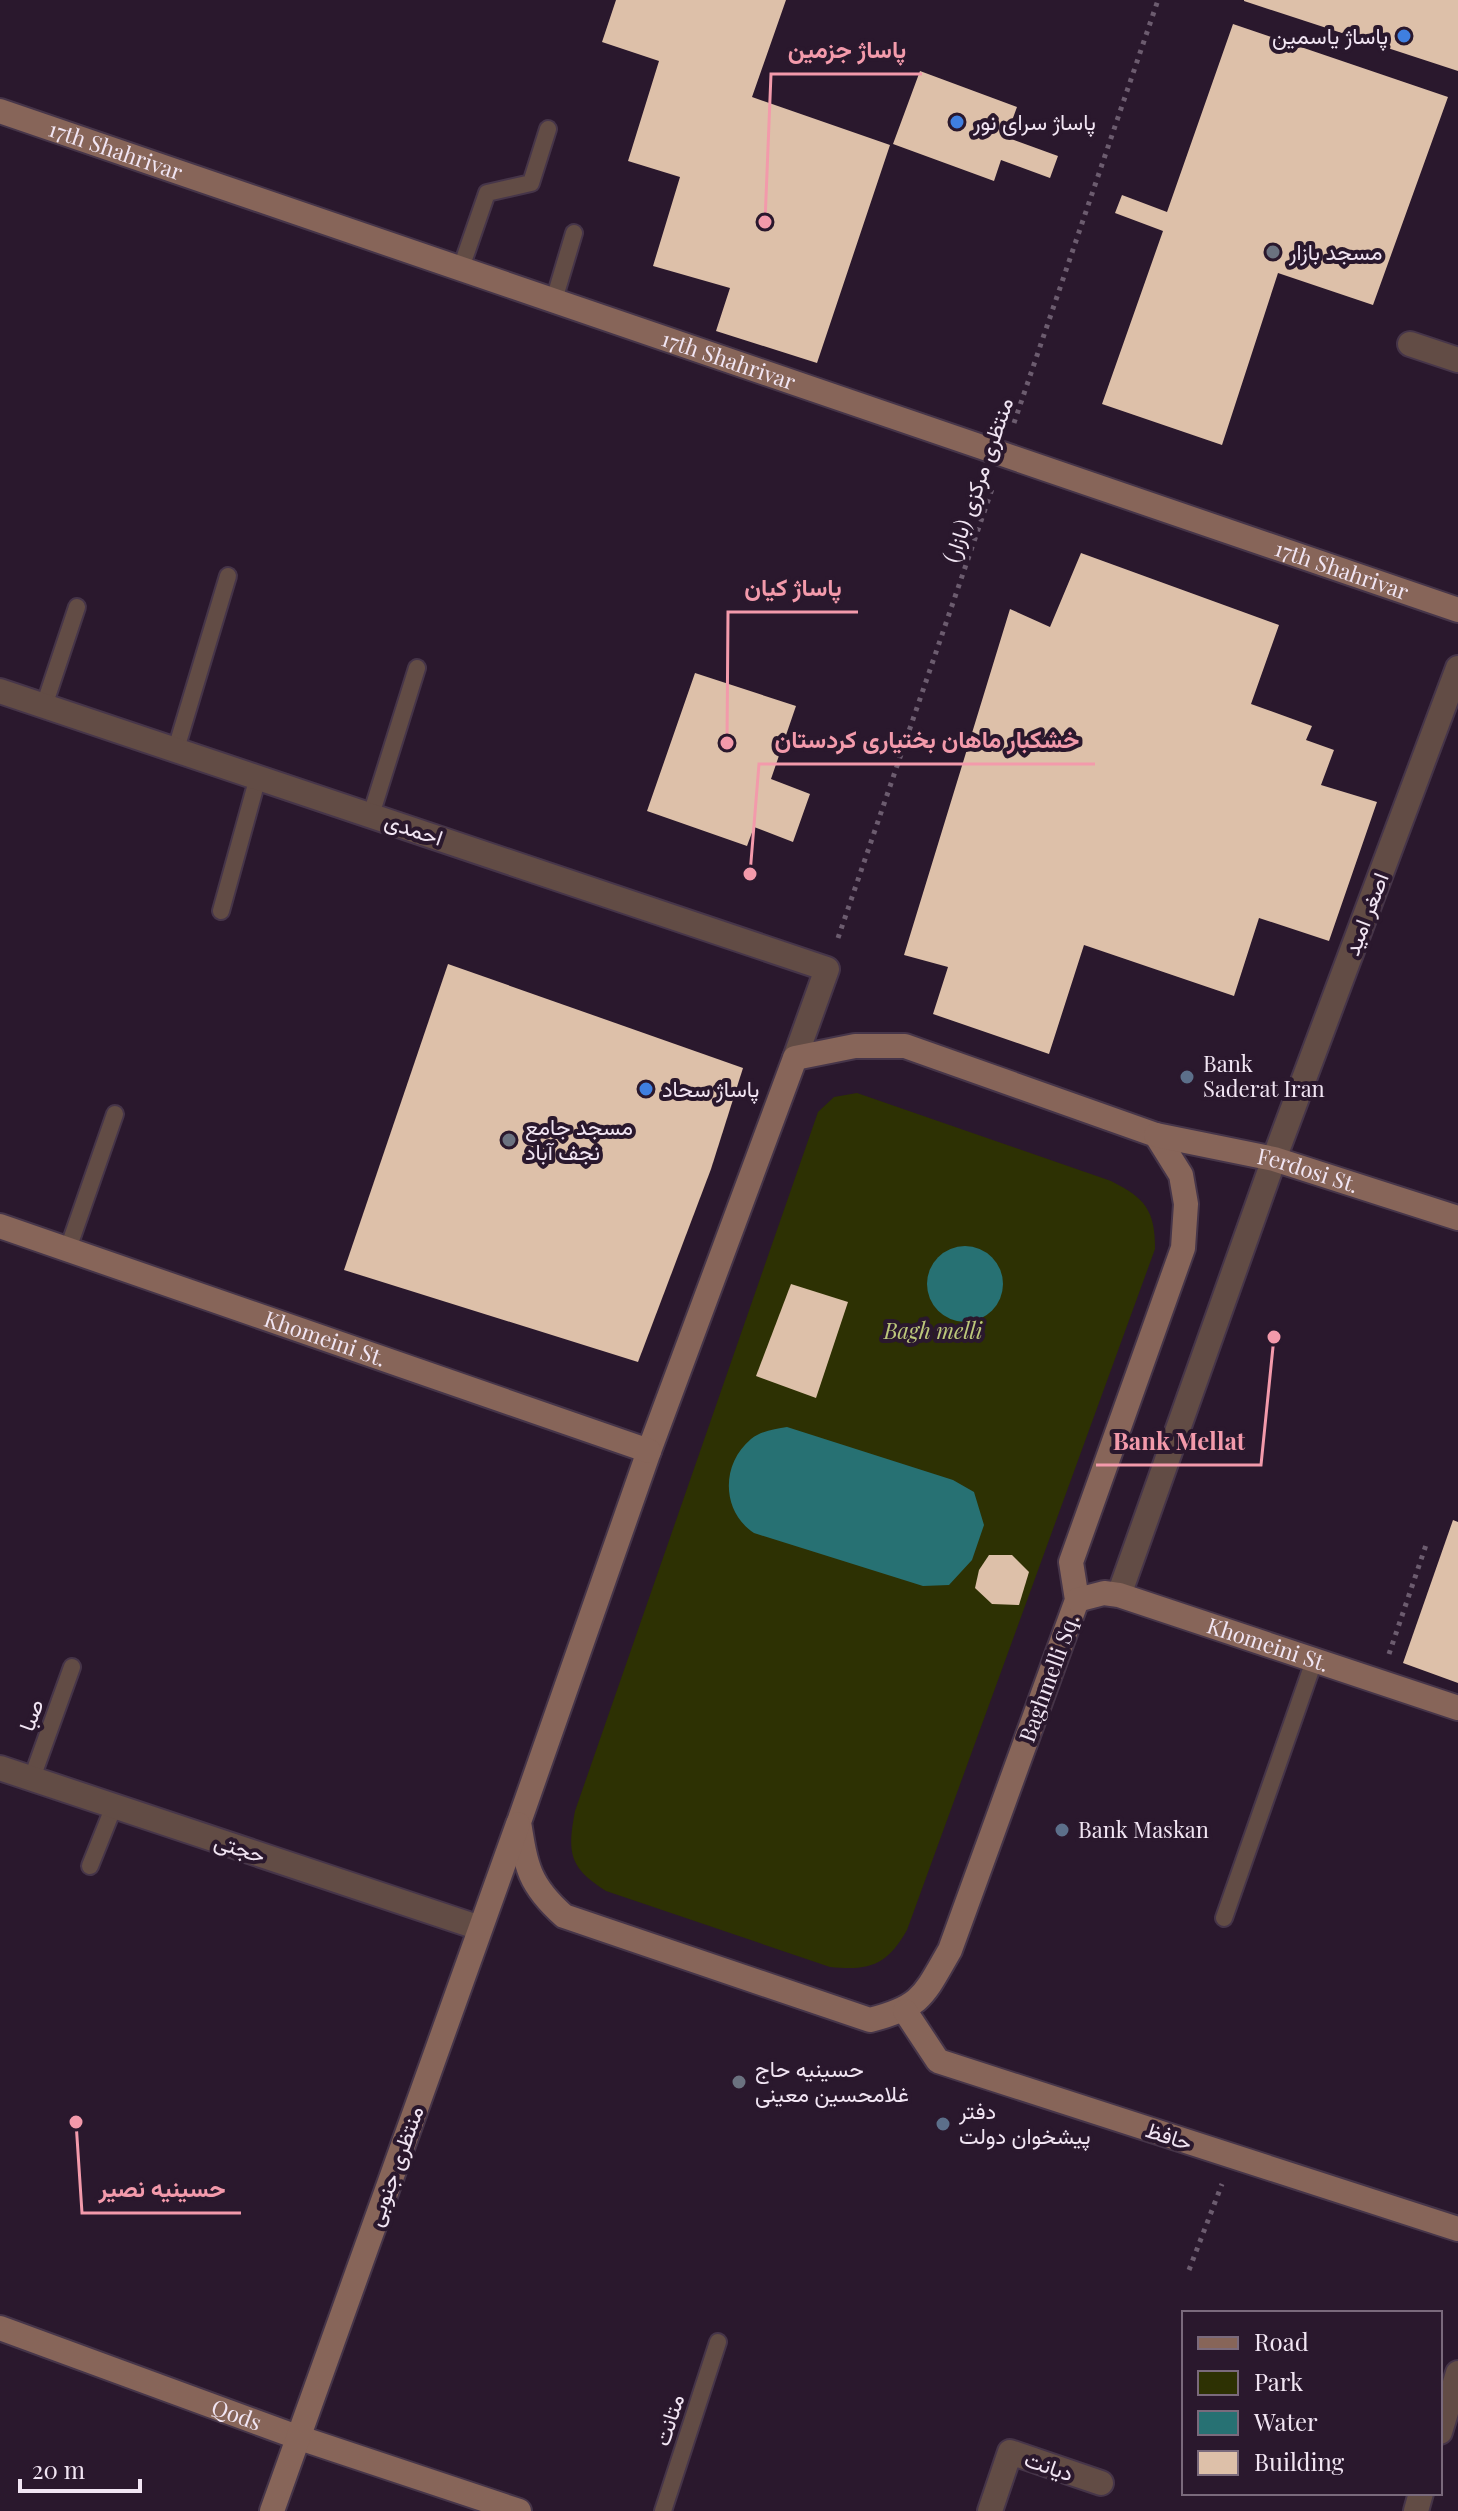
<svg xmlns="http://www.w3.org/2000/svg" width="1458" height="2511" font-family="'Playfair Display',Vazirmatn,serif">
  <rect width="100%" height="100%" fill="#2a182d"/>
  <!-- green -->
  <path fill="#2d3103" d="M857,1093L1111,1181C1145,1198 1155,1210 1155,1249L907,1930C887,1965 870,1971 830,1967L606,1891C569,1868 567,1853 575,1811L818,1112L834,1097Z"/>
  <!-- water -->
  <g fill="#277173">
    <circle cx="965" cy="1284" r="38"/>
    <path d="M787,1427L953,1480L974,1492L984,1525L972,1560L949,1585L923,1586L754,1533C722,1512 720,1465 751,1439C761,1431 775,1429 787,1427Z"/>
  </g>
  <!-- building -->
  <g fill="#ddc0a9">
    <polygon points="616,0 786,0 752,97 890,145 817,363 716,331 730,288 653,266 680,177 628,161 659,61 602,42"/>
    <polygon points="1244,0 1458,0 1458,71 1244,1"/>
    <polygon points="1233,24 1448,97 1373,305 1278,273 1222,445 1102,404 1163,231 1115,213 1122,195 1167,212"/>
    <polygon points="920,71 1017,107 1006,137 1058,156 1050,178 1001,160 994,181 893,144"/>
    <polygon points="1081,553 1279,625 1251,704 1312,726 1306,740 1334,750 1321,785 1377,802 1329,941 1259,918 1234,996 1084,945 1049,1054 933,1014 948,967 904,955 1010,609 1050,627"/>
    <polygon points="695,673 796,706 771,779 810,794 793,842 754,827 747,846 647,811"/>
    <polygon points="448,964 743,1068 711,1169 638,1362 344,1270"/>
    <polygon points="791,1284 848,1302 816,1398 756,1376"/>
    <polygon points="1453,1520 1458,1522 1458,1683 1403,1663"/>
    <polygon points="989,1555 1012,1555 1029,1572 1019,1605 992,1604 975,1588 979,1570"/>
  </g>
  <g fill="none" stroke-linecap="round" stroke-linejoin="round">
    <!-- lane casing -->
    <g stroke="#463549" stroke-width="20">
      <g id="lane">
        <polyline points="461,268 487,193 531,183 548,129"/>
        <polyline points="554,300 574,233"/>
        <polyline points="44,706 77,607"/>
        <polyline points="176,749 228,576"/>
        <polyline points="371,815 417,668"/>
        <polyline points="221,911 258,777"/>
        <polyline points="68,1249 115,1114"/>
        <polyline points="32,1778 72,1667"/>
        <polyline points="90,1866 114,1806"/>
        <polyline points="1224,1918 1314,1661"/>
        <polyline points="663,2511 718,2342"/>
      </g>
    </g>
    <!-- street casing -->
    <g stroke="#463549" stroke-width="28">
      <g id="street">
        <polyline points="1410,344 1458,360"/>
        <polyline points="0,691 827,969 795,1058"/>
        <polyline points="1119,1595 1274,1159 1458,668"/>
        <polyline points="0,1768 480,1928"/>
        <polyline points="1440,2432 1458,2373"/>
        <polyline points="990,2511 1010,2452 1101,2483"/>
        <polyline points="1416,2511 1421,2493"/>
      </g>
    </g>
    <!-- secondary casing -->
    <g stroke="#463549" stroke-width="28">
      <g id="secondary">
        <path id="s1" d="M0,111L1458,610"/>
        <path d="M855,1046H905L1156,1135L1181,1175L1186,1204L1183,1248L1071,1562L1077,1600L950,1950C924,1995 922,2007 870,2020L564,1916C529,1885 526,1867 519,1822L649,1451L795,1058Z"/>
        <path id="s2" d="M1156,1135L1274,1159L1458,1218"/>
        <path id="s3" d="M0,1226L649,1451"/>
        <path id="s4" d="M1077,1600L1104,1593L1119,1595L1458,1708"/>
        <polyline points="905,2011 938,2061 1458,2229"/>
        <path id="s5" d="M0,2328L297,2437L519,2511"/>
        <polyline points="272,2511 518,1824"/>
      </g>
    </g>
    <!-- path -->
    <g stroke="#6c5c6f" stroke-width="5" stroke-dasharray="4 6" stroke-linecap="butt">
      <polyline points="1014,423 1158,0"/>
      <polyline points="838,938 993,486"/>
      <polyline points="1389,1654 1426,1545"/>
      <polyline points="1189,2270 1222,2184"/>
    </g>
    <!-- lane -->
    <use href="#lane" stroke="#624c45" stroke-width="16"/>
    <!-- street -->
    <use href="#street" stroke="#624c45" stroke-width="24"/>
    <!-- secondary -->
    <use href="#secondary" stroke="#876559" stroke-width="24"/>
  </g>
  <!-- markers -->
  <g fill="#3f7fe0" stroke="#2a182d" stroke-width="3">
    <circle cx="1404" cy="36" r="8"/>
    <circle cx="957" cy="122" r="8"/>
    <circle cx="646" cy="1089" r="8"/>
  </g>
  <g fill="#6b7280" stroke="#2a182d" stroke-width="3">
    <circle cx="1273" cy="252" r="8"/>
    <circle cx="509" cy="1140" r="8"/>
    <circle cx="739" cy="2082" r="8"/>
  </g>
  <g fill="#5c6f8a" stroke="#2a182d" stroke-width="3">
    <circle cx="1187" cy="1077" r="8"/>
    <circle cx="1062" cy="1830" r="8"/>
    <circle cx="943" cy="2124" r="8"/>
  </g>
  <g text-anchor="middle" stroke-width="8" stroke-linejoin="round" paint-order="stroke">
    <!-- poi labels -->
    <g font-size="22" fill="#f1e5f3" stroke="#2a182d" text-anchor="start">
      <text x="1388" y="44" text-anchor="end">پاساژ یاسمین</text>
      <text x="973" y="130">پاساژ سرای نور</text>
      <text x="1289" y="260">مسجد بازار</text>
      <text x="1203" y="1072">Bank<tspan x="1203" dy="25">Saderat Iran</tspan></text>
      <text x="662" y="1097">پاساژ سحاد</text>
      <text x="525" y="1135">مسجد جامع<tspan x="525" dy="25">نجف آباد</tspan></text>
      <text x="1078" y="1838">Bank Maskan</text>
      <text x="755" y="2077">حسینیه حاج<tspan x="755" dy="25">غلامحسین معینی</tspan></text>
      <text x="959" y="2119">دفتر<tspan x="959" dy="25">پیشخوان دولت</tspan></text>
    </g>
    <!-- street labels -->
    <g font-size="22" fill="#f1e5f3" stroke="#2a182d">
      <text dy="8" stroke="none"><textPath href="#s1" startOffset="122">17th Shahrivar</textPath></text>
      <text dy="8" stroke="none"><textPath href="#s1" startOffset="770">17th Shahrivar</textPath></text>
      <text transform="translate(978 480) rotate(-71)" y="8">منتظری مرکزی (بازار)</text>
      <text dy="8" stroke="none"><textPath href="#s1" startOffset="1418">17th Shahrivar</textPath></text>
      <text transform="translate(414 829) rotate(19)" y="8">احمدی</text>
      <text transform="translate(1366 914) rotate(-69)" y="8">اصغر امید</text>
      <text dy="8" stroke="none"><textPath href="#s2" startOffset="156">Ferdosi St.</textPath></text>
      <text dy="8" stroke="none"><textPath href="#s3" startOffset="344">Khomeini St.</textPath></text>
      <text dy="8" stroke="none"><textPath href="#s4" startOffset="200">Khomeini St.</textPath></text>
      <text transform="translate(1049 1678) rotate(-70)" y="8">Baghmelli Sq.</text>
      <text transform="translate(31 1715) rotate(-70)" y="8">صبا</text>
      <text transform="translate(240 1848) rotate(18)" y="8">حجتی</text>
      <text transform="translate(1169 2136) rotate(18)" y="8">حافظ</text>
      <text transform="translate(395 2166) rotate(-70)" y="8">منتظری جنوبی</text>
      <text dy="8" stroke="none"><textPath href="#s5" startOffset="252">Qods</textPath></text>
      <text transform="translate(669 2420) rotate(-72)" y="8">متانت</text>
      <text transform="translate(1049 2466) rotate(19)" y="8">دیانت</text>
    </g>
    <!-- park labels -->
    <g font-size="22" font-style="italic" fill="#bdc87b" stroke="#2a182d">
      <text x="933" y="1339">Bagh melli</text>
    </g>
  </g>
  <!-- callouts -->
  <path fill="none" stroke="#f39aab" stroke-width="3" d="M765 222L771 74H922M727 743L728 612H858M750 874L759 764H1095M1274 1337L1261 1465H1096M76 2122L82 2213H241"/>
  <g fill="#f39aab" stroke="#2a182d" stroke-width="3">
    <circle cx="765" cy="222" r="8"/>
    <circle cx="727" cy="743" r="8"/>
    <circle cx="750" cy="874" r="8"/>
    <circle cx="1274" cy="1337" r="8"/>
    <circle cx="76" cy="2122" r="8"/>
  </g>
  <g font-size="24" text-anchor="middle" font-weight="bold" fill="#f39aab" stroke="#2a182d" stroke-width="8" stroke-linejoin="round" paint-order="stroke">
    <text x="847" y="58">پاساژ جزمین</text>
    <text x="793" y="596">پاساژ کیان</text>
    <text x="927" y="748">خشکبار ماهان بختیاری کردستان</text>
    <text x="1179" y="1450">Bank Mellat</text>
    <text x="162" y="2197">حسینیه نصیر</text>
  </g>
  <!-- legend -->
  <rect x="1182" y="2311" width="260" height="184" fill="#2a182d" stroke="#7a6a7c" stroke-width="2"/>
  <rect x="1198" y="2337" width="40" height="12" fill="#876559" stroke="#7a6a7c" stroke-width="2"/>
  <text x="1254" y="2351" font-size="24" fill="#f1e5f3">Road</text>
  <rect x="1198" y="2371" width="40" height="24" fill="#2d3103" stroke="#7a6a7c" stroke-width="2"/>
  <text x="1254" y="2391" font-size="24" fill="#f1e5f3">Park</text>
  <rect x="1198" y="2411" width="40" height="24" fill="#277173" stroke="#7a6a7c" stroke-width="2"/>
  <text x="1254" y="2431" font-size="24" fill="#f1e5f3">Water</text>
  <rect x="1198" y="2451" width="40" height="24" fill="#ddc0a9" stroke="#7a6a7c" stroke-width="2"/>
  <text x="1254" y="2471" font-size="24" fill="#f1e5f3">Building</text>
  <!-- scale -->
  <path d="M20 2479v12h120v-12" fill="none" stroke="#f1e5f3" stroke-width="4"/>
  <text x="32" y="2479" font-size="24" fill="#f1e5f3" stroke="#2a182d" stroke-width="6" paint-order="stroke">20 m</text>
</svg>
